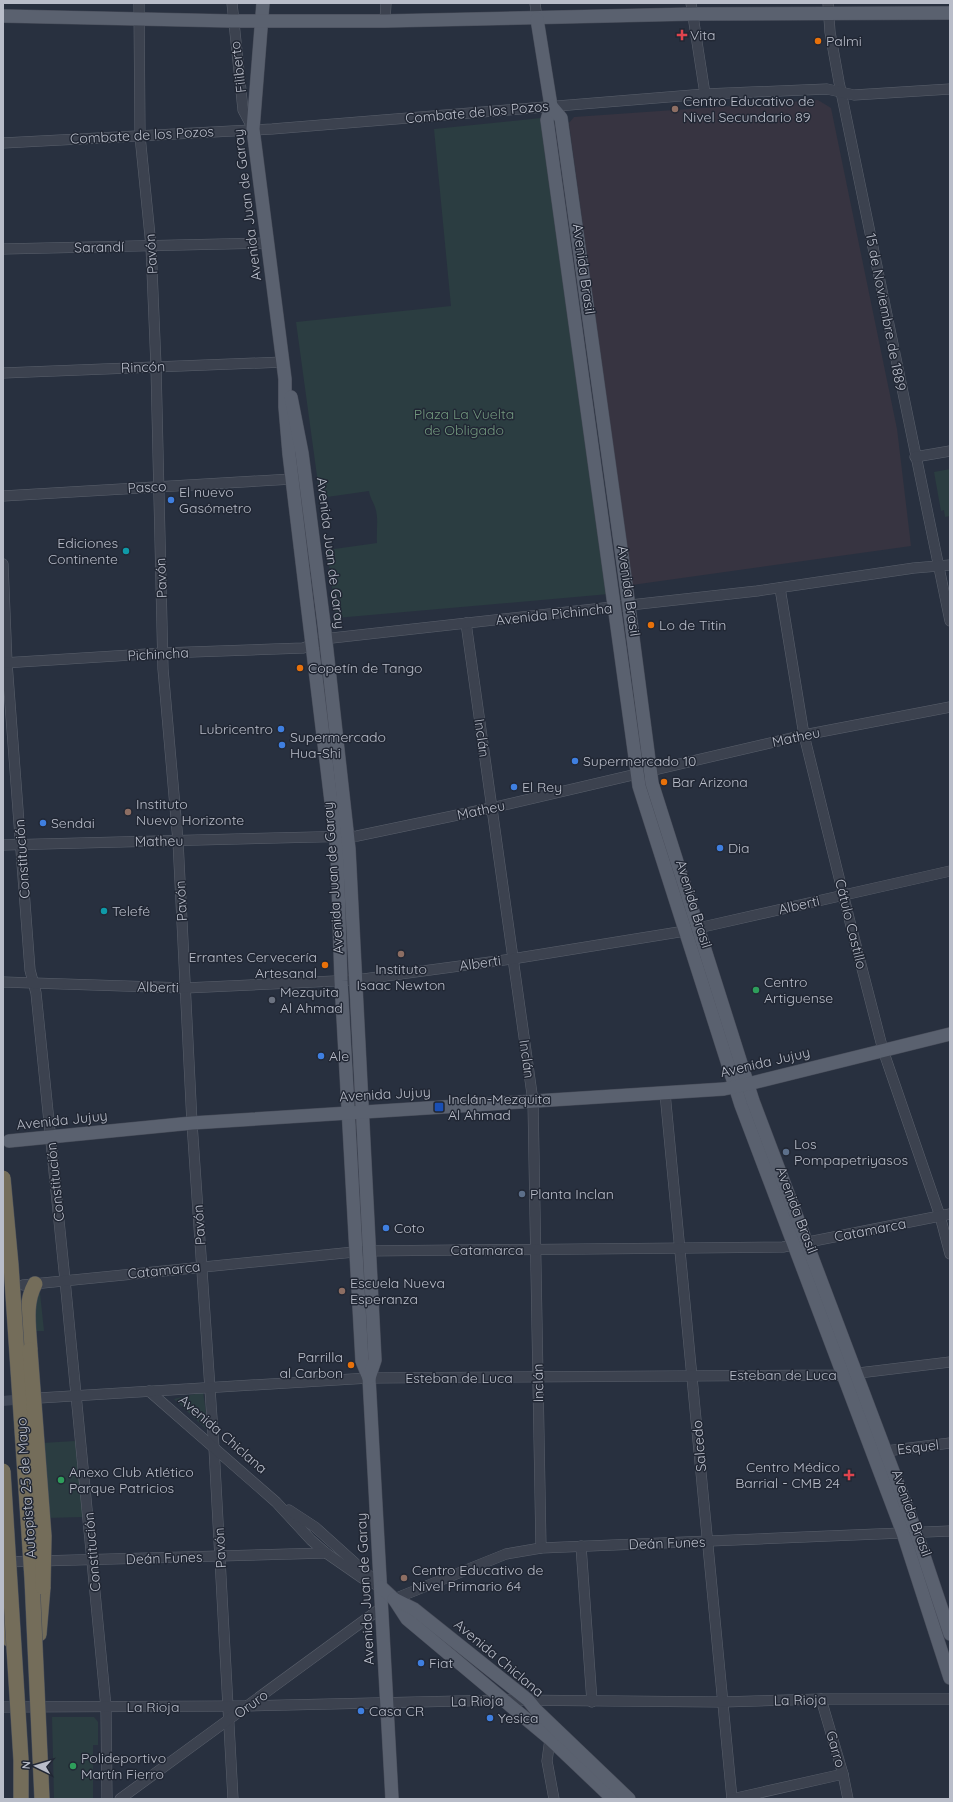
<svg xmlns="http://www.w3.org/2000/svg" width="953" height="1802" font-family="Quicksand,sans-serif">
  <rect width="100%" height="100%" fill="#28303f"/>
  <!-- medical -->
  <polygon fill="#373441" points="818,100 831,108 897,429 911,546 632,585 569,123 574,117"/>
  <!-- green -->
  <g fill="#2b3d41">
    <path d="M541,118L609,594L336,618L327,550L377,543C376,531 379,518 375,507C373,501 370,498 369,491L320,498L296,322L451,306L434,129Z"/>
    <polygon points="950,469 950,516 945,517 944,510 941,511 934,472"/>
    <polygon points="36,1293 40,1293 44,1331 34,1331"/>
    <polygon points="203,1392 208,1427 206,1429 174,1399"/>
    <polygon points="75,1441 83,1517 45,1518 42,1443"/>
    <polygon points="52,1717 94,1717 98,1722 98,1745 93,1745 93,1799 54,1799"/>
  </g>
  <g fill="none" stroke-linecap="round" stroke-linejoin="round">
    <!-- minor-tunnel -->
    <polyline stroke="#3e4554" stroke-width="10" stroke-dasharray="10 5" stroke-linecap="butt" points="3,1401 25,1399"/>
    <!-- minor casing -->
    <g stroke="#5a606c" stroke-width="11">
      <g id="minor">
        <polyline points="139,3 140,136 151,246 156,366 163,669 178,841 192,1123 214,1448 233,1799"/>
        <polyline points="232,3 243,110 253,129"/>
        <polyline points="535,3 537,19"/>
        <polyline points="691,3 705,94"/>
        <polyline points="828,3 830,32 839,82 950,621"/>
        <polyline points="385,21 386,3"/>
        <polyline points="3,143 272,129 705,94 827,89 854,95 950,89"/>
        <polyline points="3,249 267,243"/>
        <polyline points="3,373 283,362"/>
        <polyline points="915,457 950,451"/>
        <polyline points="3,496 292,479"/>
        <polyline points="3,564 7,663 30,970 36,993 65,1280 106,1707 107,1799"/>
        <polyline points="780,588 804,735 849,918 883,1050 940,1216 950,1254"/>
        <polyline points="466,623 533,1101 541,1548"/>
        <polyline points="3,663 163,653 303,648 332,638 757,591 914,568 950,565"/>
        <polyline points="3,845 357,836 491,808 804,735 950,707"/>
        <polyline points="3,982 185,988 356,980 512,959 685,931 950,871"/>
        <polyline points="665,1093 732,1799"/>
        <polyline points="23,1285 364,1251 783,1247 950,1214"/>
        <polyline points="149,1391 276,1502 311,1540 326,1553 362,1578 381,1587"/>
        <polyline points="39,1398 369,1378 842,1375 950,1362"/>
        <polyline points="886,1451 950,1443"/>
        <polyline points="289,1510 315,1527 375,1581"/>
        <polyline points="581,1546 592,1702"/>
        <polyline points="3,1562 326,1553"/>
        <polyline points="394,1599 506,1554 541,1548 950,1531"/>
        <polyline points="821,1699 843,1774 848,1799"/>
        <polyline points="3,1707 247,1706 503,1700 722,1702 821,1699 950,1699"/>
        <polyline points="550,1739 547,1761 554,1799"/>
        <polyline points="120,1799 381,1608"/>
        <polyline points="732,1799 843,1774"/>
      </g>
    </g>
    <!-- major casing -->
    <g stroke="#464b58" stroke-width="14">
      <g id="major">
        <polyline points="263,3 253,129 285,379 285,407 289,454 337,851 341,981 362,1361 369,1378 392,1799"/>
        <polyline points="3,16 232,21 385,21 693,14 950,13"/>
        <polyline points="537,19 551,106 547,120 639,786 741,1105 903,1533 950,1678"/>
        <polyline points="551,106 561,118 627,592 652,783 753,1101 916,1532 950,1634"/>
        <polyline points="291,397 302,453 324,624 349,849 375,1360 369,1378"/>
        <polyline points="9,1141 192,1123 724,1089 748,1084 950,1034"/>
        <polyline points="381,1587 394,1599 407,1619 550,1739 613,1799"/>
        <polyline points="394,1599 414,1609 528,1700 537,1711 629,1799"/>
      </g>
    </g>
    <!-- highway casing -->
    <g stroke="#474d59" stroke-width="16">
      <g id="highway">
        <path d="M30,1350C29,1328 24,1304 35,1284"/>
        <polyline points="3,1611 9,1639"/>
        <polyline points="39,1634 43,1587"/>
      </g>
    </g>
    <!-- minor -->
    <use href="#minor" stroke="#3c424f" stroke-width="10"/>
    <!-- major -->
    <use href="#major" stroke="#5a616f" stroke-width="13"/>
    <!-- highway -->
    <use href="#highway" stroke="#746d5a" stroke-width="15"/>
    <!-- highway-bridge casing -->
    <g stroke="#474d59" stroke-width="16" stroke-linecap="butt">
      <g id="highway-bridge">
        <polyline points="3,1178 11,1265 32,1579 42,1799"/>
        <polyline points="30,1350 44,1536 43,1587"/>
        <polyline points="3,1471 21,1760 21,1799"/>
      </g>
    </g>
    <!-- highway-bridge -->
    <use href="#highway-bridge" stroke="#746d5a" stroke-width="15"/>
  </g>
  <!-- markers -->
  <g fill="#e0444e" stroke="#212734" stroke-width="1.5">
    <path d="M680 29h4v4h4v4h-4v4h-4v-4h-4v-4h4z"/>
    <path d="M847 1469h4v4h4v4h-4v4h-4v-4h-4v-4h4z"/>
  </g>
  <g fill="#e8710a" stroke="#212734" stroke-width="1.5">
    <circle cx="818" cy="41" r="4"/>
    <circle cx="651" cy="625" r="4"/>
    <circle cx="300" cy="668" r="4"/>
    <circle cx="664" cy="782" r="4"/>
    <circle cx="325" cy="965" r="4"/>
    <circle cx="351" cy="1365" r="4"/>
  </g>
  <g fill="#8d6e63" stroke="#212734" stroke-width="1.5">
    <circle cx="675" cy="109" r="4"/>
    <circle cx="128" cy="812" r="4"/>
    <circle cx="401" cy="954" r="4"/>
    <circle cx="342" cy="1291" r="4"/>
    <circle cx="404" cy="1578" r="4"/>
  </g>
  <g fill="#3f7fe0" stroke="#212734" stroke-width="1.5">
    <circle cx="171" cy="500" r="4"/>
    <circle cx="281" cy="729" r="4"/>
    <circle cx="282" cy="745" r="4"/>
    <circle cx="575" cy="761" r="4"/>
    <circle cx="514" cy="787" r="4"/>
    <circle cx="43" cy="823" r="4"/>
    <circle cx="720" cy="848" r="4"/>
    <circle cx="321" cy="1056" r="4"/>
    <circle cx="386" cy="1228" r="4"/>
    <circle cx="421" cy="1663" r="4"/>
    <circle cx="361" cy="1711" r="4"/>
    <circle cx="490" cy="1718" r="4"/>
  </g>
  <g fill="#0f9aa8" stroke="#212734" stroke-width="1.5">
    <circle cx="126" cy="551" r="4"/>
    <circle cx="104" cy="911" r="4"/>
  </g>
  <g fill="#2e9e5b" stroke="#212734" stroke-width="1.5">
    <circle cx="756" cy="990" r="4"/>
    <circle cx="61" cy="1480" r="4"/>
    <circle cx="73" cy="1766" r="4"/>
  </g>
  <circle fill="#6b7280" stroke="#212734" stroke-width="1.5" cx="272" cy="1000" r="4"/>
  <rect fill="#1a4fb4" stroke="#212734" stroke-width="1.5" x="434" y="1102" width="10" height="10" rx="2"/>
  <g fill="#5c6f8a" stroke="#212734" stroke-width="1.5">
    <circle cx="786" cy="1152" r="4"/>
    <circle cx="522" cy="1194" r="4"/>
  </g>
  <g text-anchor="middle" stroke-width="3" stroke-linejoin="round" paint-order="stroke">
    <!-- poi labels -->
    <g font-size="14" fill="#b9bdc9" stroke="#212734" text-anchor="start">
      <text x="690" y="40">Vita</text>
      <text x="826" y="46">Palmi</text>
      <text x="683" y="106">Centro Educativo de<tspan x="683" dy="16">Nivel Secundario 89</tspan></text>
      <text x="179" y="497">El nuevo<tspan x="179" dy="16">Gasómetro</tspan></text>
      <text x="118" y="548" text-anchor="end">Ediciones<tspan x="118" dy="16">Continente</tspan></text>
      <text x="659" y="630">Lo de Titin</text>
      <text x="308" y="673">Copetín de Tango</text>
      <text x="273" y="734" text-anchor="end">Lubricentro</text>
      <text x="290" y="742">Supermercado<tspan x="290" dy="16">Hua-Shi</tspan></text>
      <text x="583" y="766">Supermercado 10</text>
      <text x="672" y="787">Bar Arizona</text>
      <text x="522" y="792">El Rey</text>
      <text x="136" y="809">Instituto<tspan x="136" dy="16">Nuevo Horizonte</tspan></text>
      <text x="51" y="828">Sendai</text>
      <text x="728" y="853">Dia</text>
      <text x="112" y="916">Telefé</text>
      <text x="317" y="962" text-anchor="end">Errantes Cervecería<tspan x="317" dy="16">Artesanal</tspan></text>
      <text x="401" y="974" text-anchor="middle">Instituto<tspan x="401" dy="16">Isaac Newton</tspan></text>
      <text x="764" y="987">Centro<tspan x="764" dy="16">Artiguense</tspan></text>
      <text x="280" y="997">Mezquita<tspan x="280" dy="16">Al Ahmad</tspan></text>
      <text x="329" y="1061">Ale</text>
      <text x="448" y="1104">Inclán-Mezquita<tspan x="448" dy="16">Al Ahmad</tspan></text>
      <text x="794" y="1149">Los<tspan x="794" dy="16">Pompapetriyasos</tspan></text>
      <text x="530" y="1199">Planta Inclan</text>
      <text x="394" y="1233">Coto</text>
      <text x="350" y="1288">Escuela Nueva<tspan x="350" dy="16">Esperanza</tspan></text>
      <text x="343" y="1362" text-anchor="end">Parrilla<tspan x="343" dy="16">al Carbon</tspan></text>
      <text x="840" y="1472" text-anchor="end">Centro Médico<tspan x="840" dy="16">Barrial - CMB 24</tspan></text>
      <text x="69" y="1477">Anexo Club Atlético<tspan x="69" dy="16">Parque Patricios</tspan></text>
      <text x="412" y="1575">Centro Educativo de<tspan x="412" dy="16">Nivel Primario 64</tspan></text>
      <text x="429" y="1668">Fiat</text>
      <text x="369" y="1716">Casa CR</text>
      <text x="498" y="1723">Yesica</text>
      <text x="81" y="1763">Polideportivo<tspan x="81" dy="16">Martín Fierro</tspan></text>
    </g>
    <!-- street labels -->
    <g font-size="14" fill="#b9bdc9" stroke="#212734">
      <text transform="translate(238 67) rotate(-97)" y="5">Filiberto</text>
      <text transform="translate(477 112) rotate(-5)" y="5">Combate de los Pozos</text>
      <text transform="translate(142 135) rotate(-3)" y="5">Combate de los Pozos</text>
      <text transform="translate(247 205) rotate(-97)" y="5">Avenida Juan de Garay</text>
      <text transform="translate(99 247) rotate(-1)" y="5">Sarandí</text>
      <text transform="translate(151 254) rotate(-94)" y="5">Pavón</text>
      <text transform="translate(584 269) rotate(82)" y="5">Avenida Brasil</text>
      <text transform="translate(886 312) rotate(79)" y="5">15 de Noviembre de 1889</text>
      <text transform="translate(143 367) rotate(-2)" y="5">Rincón</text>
      <text transform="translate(147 487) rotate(-3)" y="5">Pasco</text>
      <text transform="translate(331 553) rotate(83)" y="5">Avenida Juan de Garay</text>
      <text transform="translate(161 578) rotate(-92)" y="5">Pavón</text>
      <text transform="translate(629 591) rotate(82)" y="5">Avenida Brasil</text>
      <text transform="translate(554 614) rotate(-6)" y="5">Avenida Pichincha</text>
      <text transform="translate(158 654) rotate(-3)" y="5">Pichincha</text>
      <text transform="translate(796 737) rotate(-12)" y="5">Matheu</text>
      <text transform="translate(482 738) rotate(82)" y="5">Inclán</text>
      <text transform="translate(481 810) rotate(-12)" y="5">Matheu</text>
      <text transform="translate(159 841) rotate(-1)" y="5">Matheu</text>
      <text transform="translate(22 859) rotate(-94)" y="5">Constitución</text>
      <text transform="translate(333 878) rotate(-94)" y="5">Avenida Juan de Garay</text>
      <text transform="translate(181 901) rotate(-93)" y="5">Pavón</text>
      <text transform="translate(694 904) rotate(73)" y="5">Avenida Brasil</text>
      <text transform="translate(799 905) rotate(-13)" y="5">Alberti</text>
      <text transform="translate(851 924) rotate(76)" y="5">Cátulo Castillo</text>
      <text transform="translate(480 963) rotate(-8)" y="5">Alberti</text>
      <text transform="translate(158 987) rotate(1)" y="5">Alberti</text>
      <text transform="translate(527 1059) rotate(82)" y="5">Inclán</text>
      <text transform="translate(765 1062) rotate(-13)" y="5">Avenida Jujuy</text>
      <text transform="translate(385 1094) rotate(-3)" y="5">Avenida Jujuy</text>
      <text transform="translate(62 1120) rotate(-6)" y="5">Avenida Jujuy</text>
      <text transform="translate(55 1182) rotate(-96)" y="5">Constitución</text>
      <text transform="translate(797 1210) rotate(69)" y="5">Avenida Brasil</text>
      <text transform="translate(199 1225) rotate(-94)" y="5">Pavón</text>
      <text transform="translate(870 1230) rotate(-11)" y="5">Catamarca</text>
      <text x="487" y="1255">Catamarca</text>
      <text transform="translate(164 1270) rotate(-6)" y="5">Catamarca</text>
      <text x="783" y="1380">Esteban de Luca</text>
      <text x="459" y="1383">Esteban de Luca</text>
      <text transform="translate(538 1383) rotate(-91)" y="5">Inclán</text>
      <text transform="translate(223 1434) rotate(41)" y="5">Avenida Chiclana</text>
      <text transform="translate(699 1446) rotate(-95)" y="5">Salcedo</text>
      <text transform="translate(918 1447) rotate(-7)" y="5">Esquel</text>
      <text transform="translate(26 1488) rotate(-94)" y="5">Autopista 25 de Mayo</text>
      <text transform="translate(912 1513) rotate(70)" y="5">Avenida Brasil</text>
      <text transform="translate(667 1543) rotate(-2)" y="5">Deán Funes</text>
      <text transform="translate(220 1548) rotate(-93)" y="5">Pavón</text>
      <text transform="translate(92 1552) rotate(-95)" y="5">Constitución</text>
      <text transform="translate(164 1558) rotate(-2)" y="5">Deán Funes</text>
      <text transform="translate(365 1589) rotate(-93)" y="5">Avenida Juan de Garay</text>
      <text transform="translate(499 1658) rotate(40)" y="5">Avenida Chiclana</text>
      <text transform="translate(800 1700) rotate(-1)" y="5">La Rioja</text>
      <text transform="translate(477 1701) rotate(-1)" y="5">La Rioja</text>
      <text transform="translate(251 1704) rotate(-36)" y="5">Oruro</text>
      <text x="153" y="1712">La Rioja</text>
      <text transform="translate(836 1749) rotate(74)" y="5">Garro</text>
    </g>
    <!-- park labels -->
    <g font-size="14" fill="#72987e" stroke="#212734">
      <text x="464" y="419">Plaza La Vuelta<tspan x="464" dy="16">de Obligado</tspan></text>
    </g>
  </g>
  <!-- border -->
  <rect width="953" height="1802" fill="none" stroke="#b9bdc9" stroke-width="8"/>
  <!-- north arrow -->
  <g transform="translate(36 1766) rotate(275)" stroke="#212734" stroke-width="3" paint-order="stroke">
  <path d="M0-3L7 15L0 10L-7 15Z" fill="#b9bdc9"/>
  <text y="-6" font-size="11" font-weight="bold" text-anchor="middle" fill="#b9bdc9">N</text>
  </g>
</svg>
